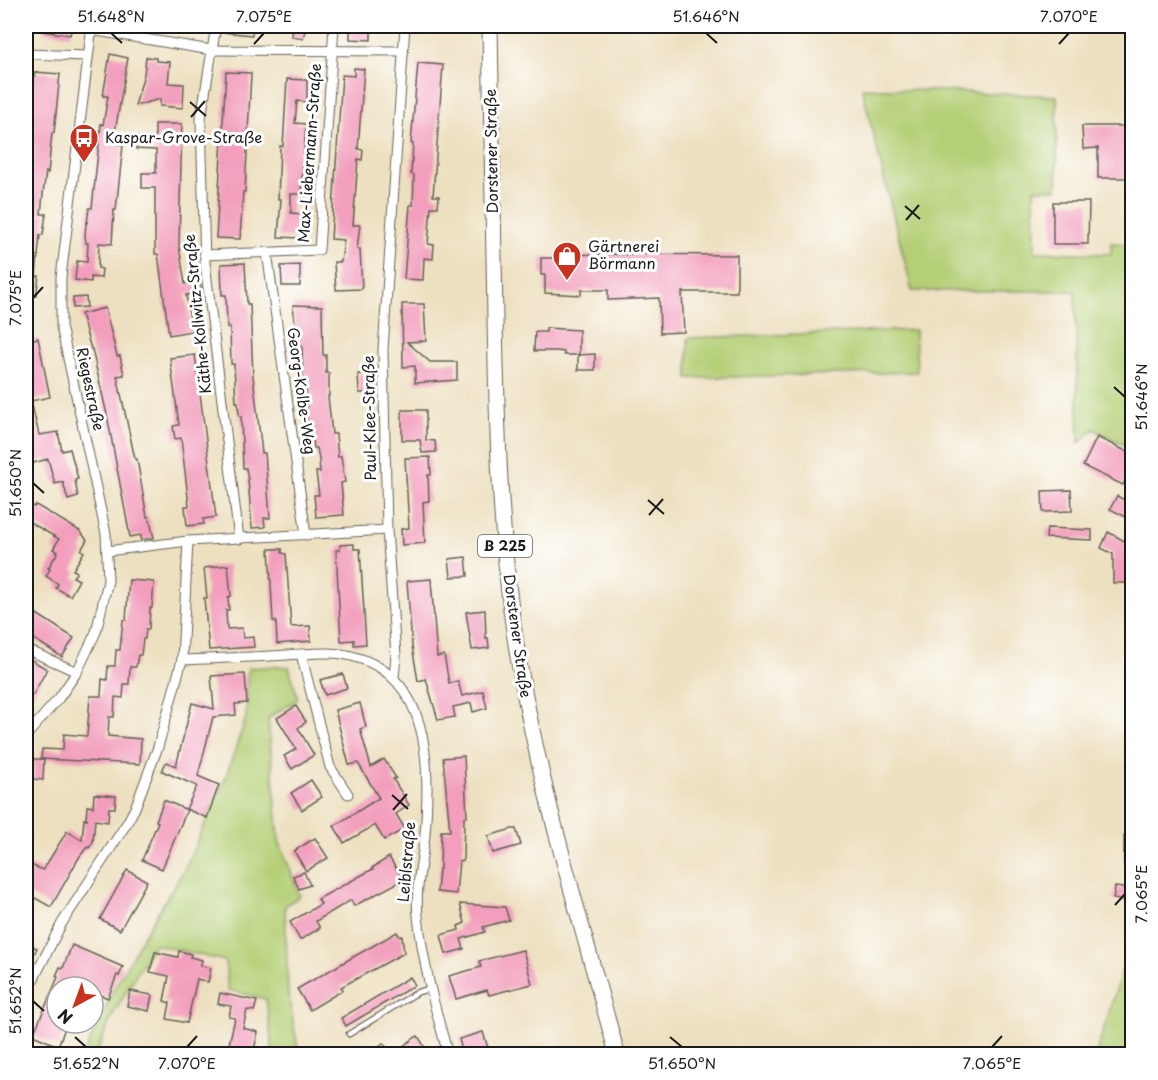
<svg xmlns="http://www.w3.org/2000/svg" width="1158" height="1080" font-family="'Playpen Sans',sans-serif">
  <rect width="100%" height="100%" fill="#fff"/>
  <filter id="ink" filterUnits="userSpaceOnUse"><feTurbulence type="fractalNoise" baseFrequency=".0167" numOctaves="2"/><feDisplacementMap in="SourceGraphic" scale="12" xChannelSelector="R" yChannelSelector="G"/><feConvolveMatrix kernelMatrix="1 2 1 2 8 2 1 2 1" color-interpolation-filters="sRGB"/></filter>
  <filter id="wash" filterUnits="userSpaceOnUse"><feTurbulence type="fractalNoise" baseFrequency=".008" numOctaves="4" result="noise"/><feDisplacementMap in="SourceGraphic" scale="24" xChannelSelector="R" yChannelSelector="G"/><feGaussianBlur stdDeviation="1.35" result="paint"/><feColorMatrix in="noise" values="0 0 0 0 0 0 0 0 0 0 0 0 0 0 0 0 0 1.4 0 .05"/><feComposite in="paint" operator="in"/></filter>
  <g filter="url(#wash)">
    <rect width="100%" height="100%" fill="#ede0c0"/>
    <!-- green -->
    <g fill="#b4cf74" stroke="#687648" stroke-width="1.5">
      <polygon points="862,88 1057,96 1057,189 1034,189 1035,252 1111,254 1111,243 1132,244 1132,449 1094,429 1079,443 1075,291 912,291"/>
      <polygon points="915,330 917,372 688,378 688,338"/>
      <polygon points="277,666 289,667 298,699 268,718 279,841 300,896 285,906 288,994 299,1054 273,1054 266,999 228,990 225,961 154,944 112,1016 96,1054 84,1054 114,989 144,935 184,870 224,782 246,718 248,668"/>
      <polygon points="1132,939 1132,1054 1096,1054"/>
    </g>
    <g id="blocks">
      <!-- building -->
      <g fill="#f29ebc">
        <polygon points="44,26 72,26 70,35 43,31"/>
        <polygon points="293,26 306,26 303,39 292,37"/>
        <polygon points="350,26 371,26 371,40 350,39"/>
        <polygon points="223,27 223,26 253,26 252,35 222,32"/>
        <polygon points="110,54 128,58 113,143 123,145 116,210 114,210 112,244 99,243 98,268 102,269 101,278 91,277 91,282 75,280 77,261 87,262 88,243 86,243 85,236 86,223 87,223 89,208 92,208 101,124 103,125 108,96 103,96"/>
        <polygon points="146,57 156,58 156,61 170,62 168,83 184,84 183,108 160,106 160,99 135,106 144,74"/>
        <polygon points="418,63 443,65 433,196 439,196 438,207 431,207 428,244 434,245 433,259 424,258 423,280 404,279 410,205 413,205 414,175 411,174 413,144 411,143"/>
        <polygon points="354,68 364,69 358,149 363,150 362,160 358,159 353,225 360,225 357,249 360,249 362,289 336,290 334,262 341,262 344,240 331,239 342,75 354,76"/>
        <polygon points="35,72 60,74 54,133 52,133 48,173 46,172 43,194 41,214 46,214 43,235 40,235 36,276 39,276 36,296 26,294 26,160"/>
        <polygon points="226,72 251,73 245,192 243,192 240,239 216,238"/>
        <polygon points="287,79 307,80 307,102 297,101 295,123 306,124 301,194 291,194 291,213 302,214 300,238 278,237 281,199 278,199 280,146 283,146"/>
        <polygon points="155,124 182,124 179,246 185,284 200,282 202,293 186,295 192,331 169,335 158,254 155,254 155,188 142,188 142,173 156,173 156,150 136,149 136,137 155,139"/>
        <polygon points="1082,126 1132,126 1132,178 1098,178 1098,148 1083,149"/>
        <polygon points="1053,202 1089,202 1088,244 1053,244"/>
        <polygon points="612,254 737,255 737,292 682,292 684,332 660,333 659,298 608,300 608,290 581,290 581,295 545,293 545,275 541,275 541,258 560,258 560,255"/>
        <polygon points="245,263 247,304 250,304 253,376 262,453 265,453 270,518 264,518 265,527 252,528 248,480 246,468 243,468 241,416 239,416 238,402 236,402 234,364 231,364 230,327 227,328 226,295 222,295 221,264"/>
        <polygon points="300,265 300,286 282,286 281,266"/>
        <polygon points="86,297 87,307 73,308 73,298"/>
        <polygon points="402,304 424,304 426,341 407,342 430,362 457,362 457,380 415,383 415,366 403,367"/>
        <polygon points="293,305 322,306 323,355 326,355 326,373 329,373 329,396 328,396 332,434 336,434 338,457 341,456 345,482 341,483 344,515 316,517 314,495 319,495 316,472 320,472 319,459 317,448 314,448 311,426 307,426 306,387 303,387 302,345 297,345"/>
        <polygon points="105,308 117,356 120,356 124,375 117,376 135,459 137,459 147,517 149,517 154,538 141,540 141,535 130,537 107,415 92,349 91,349 81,314"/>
        <polygon points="546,328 579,330 579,355 564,355 564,352 557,351 534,351 535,332 546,332"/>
        <polygon points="38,338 50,397 31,401 39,435 58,432 62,451 70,449 78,479 75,480 78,497 68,500 63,482 55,484 48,459 26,465 26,341"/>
        <polygon points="595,354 595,370 578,370 578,355"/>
        <polygon points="195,355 216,517 203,519 204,524 187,526 185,506 189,506 181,438 175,439 173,426 179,425 170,358"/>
        <polygon points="358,374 370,374 370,393 359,393"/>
        <polygon points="402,410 426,410 426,440 435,441 436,452 422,453 420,440 402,440"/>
        <polygon points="1097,437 1132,454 1132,465 1123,485 1083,466"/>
        <polygon points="430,457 431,475 428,475 429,501 423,502 425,543 402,545 401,529 409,528 405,458"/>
        <polygon points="1071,490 1072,511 1043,512 1042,491"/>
        <polygon points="1117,496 1132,504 1132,520 1110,509"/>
        <polygon points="26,501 34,507 36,505 80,531 87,540 81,550 84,552 73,570 77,572 73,577 79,580 70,596 56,588 58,584 46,576 50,569 48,568 58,552 53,549 59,539 26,520 29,517 26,515"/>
        <polygon points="1047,528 1092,530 1092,540 1046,538"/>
        <polygon points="1108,532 1132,545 1132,583 1113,583 1113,554 1101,548"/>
        <polygon points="354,544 354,549 360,549 366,644 354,645 354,640 341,641 336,550 340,550 340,545"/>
        <polygon points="269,549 282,549 282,553 286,554 291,627 310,626 311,641 277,644 276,621 273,621"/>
        <polygon points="466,557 468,576 451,577 449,559"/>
        <polygon points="228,565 231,596 228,597 229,610 226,610 227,629 242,628 243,638 253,637 254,647 209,650 204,598 207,598 204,568"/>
        <polygon points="431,579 437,657 444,655 449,683 458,681 462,696 483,691 487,708 473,712 471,703 453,707 455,717 438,720 426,679 418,681 412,646 407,581"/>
        <polygon points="129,580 154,582 152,608 150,608 149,629 146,629 145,639 143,639 141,655 138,655 136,667 130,667 129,684 124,684 123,698 115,697 114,717 109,717 108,736 141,739 140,764 41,759 42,749 63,750 64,734 87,736 90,696 101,696 102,679 107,680 108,666 115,666 116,650 120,650 123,620 126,620"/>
        <polygon points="26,607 74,638 62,657 26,634"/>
        <polygon points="485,610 486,638 488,638 489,648 472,650 466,612"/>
        <polygon points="26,657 47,669 33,695 26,691"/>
        <polygon points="245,674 247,703 235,704 236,715 213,717 198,776 219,785 207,818 186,809 197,786 162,771 166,762 176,766 192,703 214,709 211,676"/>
        <polygon points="343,674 347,688 325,695 320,680"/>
        <polygon points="360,703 366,727 360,729 371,767 384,759 396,778 393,779 409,805 396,814 405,829 384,840 375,825 344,843 334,826 379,798 358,763 349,765 335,710"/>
        <polygon points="296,706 306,722 298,728 314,755 292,769 284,756 296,749 277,718"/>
        <polygon points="464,756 467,817 464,817 463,861 459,861 456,894 437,892 439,869 440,869 441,831 450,831 443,758"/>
        <polygon points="34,759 44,759 43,780 33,779"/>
        <polygon points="311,780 322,797 302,810 291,793"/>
        <polygon points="94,794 116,796 115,808 109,808 108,822 95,820 93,842 89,848 87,847 80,856 51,907 26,893 26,863 43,870 67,831 82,840 84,819 88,820 86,820 87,806 93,807"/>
        <polygon points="164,800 187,810 162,869 142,860 158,822 156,821"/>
        <polygon points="512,829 516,829 521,845 493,853 488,836"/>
        <polygon points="1124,836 1132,836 1132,865 1124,864"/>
        <polygon points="315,838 328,858 306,871 294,851"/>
        <polygon points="389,857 403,880 354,906 351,900 316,921 320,928 300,940 290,922 321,904 318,899 373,869 372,868"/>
        <polygon points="127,870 147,881 120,930 100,919"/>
        <polygon points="304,872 310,885 299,889 293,876"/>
        <polygon points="1115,887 1132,889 1132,902 1113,899"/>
        <polygon points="460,904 505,907 509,920 483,927 485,932 461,939 464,949 446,954 441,935 459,930 458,926 465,923"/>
        <polygon points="397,932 400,937 402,936 404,953 341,987 343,990 310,1010 297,989"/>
        <polygon points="26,944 37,948 33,956 26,954"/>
        <polygon points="72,945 123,967 119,976 117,975 108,998 93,992 93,987 57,987 57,1023 67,1023 58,1046 33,1035 58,977 56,976 60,967 63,968"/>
        <polygon points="523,950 532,984 489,995 487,990 456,999 449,976 481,967 479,961"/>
        <polygon points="179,951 191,954 190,957 202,960 201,966 211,968 208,982 197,979 187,1023 167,1019 170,1003 164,1001 169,976 150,972 155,952 178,957"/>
        <polygon points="410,977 415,985 346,1026 341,1018"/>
        <polygon points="130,991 152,995 149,1011 127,1006"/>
        <polygon points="220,993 257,1001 254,1011 247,1010 243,1028 258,1032 253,1054 228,1049 235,1018 229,1017 231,1006 218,1004"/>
        <polygon points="483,1032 489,1051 475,1054 463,1054 459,1039"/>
        <polygon points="418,1036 429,1054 392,1054 416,1037"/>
        <polygon points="383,1043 392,1054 368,1054"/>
      </g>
    </g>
  </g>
  <g filter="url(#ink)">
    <use href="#blocks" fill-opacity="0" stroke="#656155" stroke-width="1.5"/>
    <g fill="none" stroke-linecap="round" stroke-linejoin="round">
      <!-- service casing -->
      <g stroke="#656155" stroke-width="7">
        <polyline id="service" points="349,1034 418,992 429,989"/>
      </g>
      <!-- minor casing -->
      <g stroke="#656155" stroke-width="11">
        <g id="minor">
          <polyline points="216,26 201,118 205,263 239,539"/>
          <polyline points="91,30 211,50 403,51"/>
          <polyline points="26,54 87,56"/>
          <polyline points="267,252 306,535"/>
          <polyline points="204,255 319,250 334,26"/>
          <polyline points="387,530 396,656 394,677"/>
          <polyline points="107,551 188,541 387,530 383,350 405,26"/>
          <polyline points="26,649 77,672"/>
          <polyline points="301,654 330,767 348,794"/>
          <path d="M182,660C217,659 252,657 287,655C309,654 333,650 355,657C432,678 430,770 425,835C422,862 415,889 418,916C423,964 435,1009 448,1054"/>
          <polyline points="26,736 59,698 77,672 96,632 108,581 106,534 61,326 61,277 92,26"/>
          <polyline points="26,994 62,923 127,823 135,808 158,747 182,660 188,541"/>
          <polyline points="26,1051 32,1054"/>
        </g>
      </g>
      <!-- primary casing -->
      <g stroke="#656155" stroke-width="17">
        <path id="primary" d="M490,26C492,123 494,221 495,319C497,418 499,518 512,617C532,765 578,910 617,1054"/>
      </g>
      <!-- service -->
      <use href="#service" stroke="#fff" stroke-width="4.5"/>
      <!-- minor -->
      <use href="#minor" stroke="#fff" stroke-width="9"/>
      <!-- primary -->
      <use href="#primary" stroke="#fff" stroke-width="15"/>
    </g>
  </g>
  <!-- ticks -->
  <path fill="none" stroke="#1c1c1c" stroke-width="2" d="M111,33L122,43M706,33L717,43M254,44L264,33M1059,44L1069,33M190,102L206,116M191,117L205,101M905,206L920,219M906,220L919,205M33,298L43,287M1114,387L1125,397M33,483L44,493M648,500L664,514M649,515L663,499M392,795L408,809M393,810L407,794M1115,905L1125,894M33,1001L44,1011M75,1037L86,1047M670,1037L682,1047M187,1047L197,1036M992,1047L1002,1036"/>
  <!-- icons -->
  <defs>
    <g id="bus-pin" transform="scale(1.5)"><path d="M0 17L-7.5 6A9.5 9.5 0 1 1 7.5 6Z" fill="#c8321e" stroke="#fff"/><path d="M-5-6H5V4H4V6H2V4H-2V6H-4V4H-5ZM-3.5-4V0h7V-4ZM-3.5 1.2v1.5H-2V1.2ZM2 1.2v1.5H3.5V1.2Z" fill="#fff"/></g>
    <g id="shop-pin" transform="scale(1.5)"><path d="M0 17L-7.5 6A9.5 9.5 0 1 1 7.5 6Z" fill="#c8321e" stroke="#fff"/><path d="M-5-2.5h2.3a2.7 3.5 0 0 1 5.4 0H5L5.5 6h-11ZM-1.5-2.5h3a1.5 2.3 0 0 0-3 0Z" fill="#fff"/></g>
  </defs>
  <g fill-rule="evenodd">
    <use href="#bus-pin" x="84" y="138"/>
    <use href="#shop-pin" x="567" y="256"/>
  </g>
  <g text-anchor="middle" stroke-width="6" stroke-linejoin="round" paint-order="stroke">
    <!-- shield labels -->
    <rect fill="#fff" stroke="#606060" stroke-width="1.5" x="478" y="535" width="54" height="22" rx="4.5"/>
    <g font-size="14" font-weight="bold" fill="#1c1c1c">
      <text x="505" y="551">B 225</text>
    </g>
    <!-- poi labels -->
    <g font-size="15" fill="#1c1c1c" stroke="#fff" text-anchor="start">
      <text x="105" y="143">Kaspar-Grove-Straße</text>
      <text x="588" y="252">Gärtnerei<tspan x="588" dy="17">Börmann</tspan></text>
    </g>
    <!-- street labels -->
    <g font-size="15" fill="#1c1c1c" stroke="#fff">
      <text transform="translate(492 151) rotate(-91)" y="5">Dorstener Straße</text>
      <text transform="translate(310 153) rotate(-86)" y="5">Max-Liebermann-Straße</text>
      <text transform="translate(198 314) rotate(-96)" y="5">Käthe-Kollwitz-Straße</text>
      <text transform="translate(90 389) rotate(78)" y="5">Riegestraße</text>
      <text transform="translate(301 391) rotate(82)" y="5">Georg-Kolbe-Weg</text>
      <text transform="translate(370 418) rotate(-91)" y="5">Paul-Klee-Straße</text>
      <text transform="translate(517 636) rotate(82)" y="5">Dorstener Straße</text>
      <text transform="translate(407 862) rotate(-85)" y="5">Leiblstraße</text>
    </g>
  </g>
  <!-- margin -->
  <rect width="1158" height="1080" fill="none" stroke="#fff" stroke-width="66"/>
  <!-- north arrow -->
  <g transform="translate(75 1005) rotate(221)"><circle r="28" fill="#ffffff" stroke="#a4a4a4" stroke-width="1.5"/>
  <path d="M0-4.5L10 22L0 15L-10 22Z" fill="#c8321e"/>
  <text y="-9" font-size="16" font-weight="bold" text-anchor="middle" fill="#1c1c1c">N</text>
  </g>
  <rect x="33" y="33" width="1092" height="1014" fill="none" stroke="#1c1c1c" stroke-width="2"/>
  <g font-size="15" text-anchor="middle" fill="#1c1c1c">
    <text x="111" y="22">51.648°N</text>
    <text x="264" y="22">7.075°E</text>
    <text x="706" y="22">51.646°N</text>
    <text x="1069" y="22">7.070°E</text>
    <text transform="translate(16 298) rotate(-90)" y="5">7.075°E</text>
    <text transform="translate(1142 397) rotate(-90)" y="5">51.646°N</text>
    <text transform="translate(16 483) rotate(-90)" y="5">51.650°N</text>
    <text transform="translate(1142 894) rotate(-90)" y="5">7.065°E</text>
    <text transform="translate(16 1001) rotate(-90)" y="5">51.652°N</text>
    <text x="86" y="1069">51.652°N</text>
    <text x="187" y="1069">7.070°E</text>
    <text x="682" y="1069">51.650°N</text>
    <text x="992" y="1069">7.065°E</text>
  </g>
</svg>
